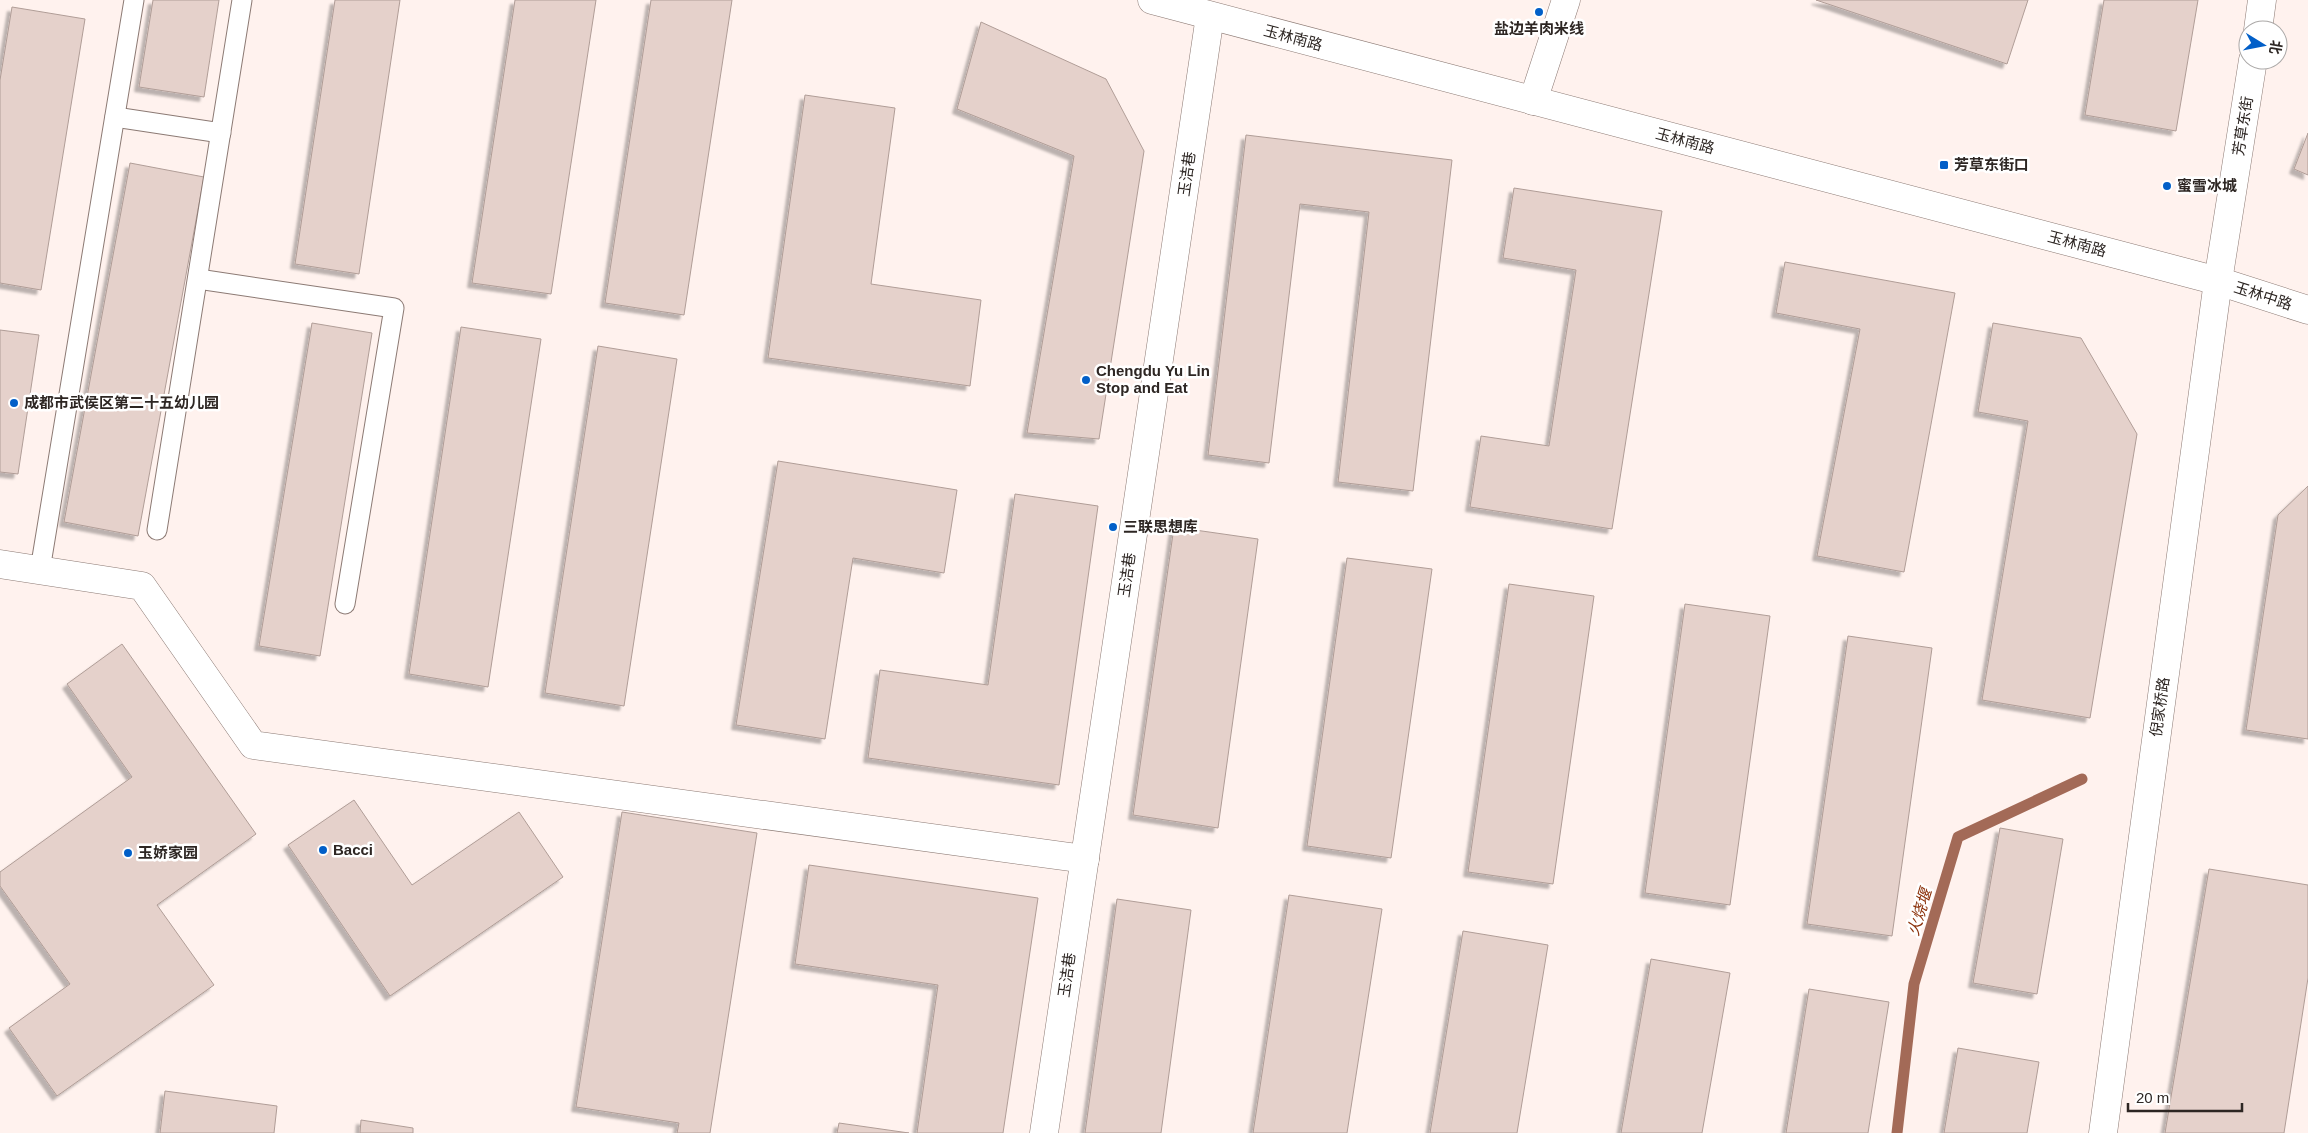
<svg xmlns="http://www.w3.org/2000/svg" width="2308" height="1133" font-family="Helvetica,'Noto Sans SC',sans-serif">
  <defs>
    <filter id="shadow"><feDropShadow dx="-4.5" dy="4.5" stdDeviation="1" flood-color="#0004"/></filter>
  </defs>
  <rect width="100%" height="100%" fill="#fff2ee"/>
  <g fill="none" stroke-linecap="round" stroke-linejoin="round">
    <!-- stream -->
    <polyline stroke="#a36a57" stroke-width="11" points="1897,1133 1914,984 1958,837 2082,779"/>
  </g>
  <!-- building -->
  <g fill="#e5d1cb" stroke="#b09d97" filter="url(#shadow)">
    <polygon points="153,0 219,0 204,97 139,87"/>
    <polygon points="335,0 400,0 359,274 295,264"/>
    <polygon points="515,0 596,0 551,294 472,283"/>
    <polygon points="651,0 732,0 684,315 605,303"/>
    <polygon points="1816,0 2028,0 2007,64"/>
    <polygon points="2104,0 2198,0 2176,131 2085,115"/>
    <polygon points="12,7 85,19 41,290 0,283 0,80"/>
    <polygon points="981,22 1106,79 1144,151 1099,439 1027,433 1074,156 957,109"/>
    <polygon points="805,95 895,108 871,284 981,300 970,386 768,358"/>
    <polygon points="2308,133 2308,175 2294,169"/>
    <polygon points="1246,135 1452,160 1413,491 1338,482 1369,212 1300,204 1269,463 1208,455"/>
    <polygon points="130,163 204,177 138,536 64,522"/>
    <polygon points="1514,188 1662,211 1612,529 1470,507 1481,436 1549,446 1576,270 1503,258"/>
    <polygon points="1785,262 1955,293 1904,572 1817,556 1860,329 1776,313"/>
    <polygon points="312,323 372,333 320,656 259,646"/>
    <polygon points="1993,323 2081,338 2137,434 2090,718 1982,700 2028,421 1978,412"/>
    <polygon points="461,327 541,339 488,687 409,674"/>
    <polygon points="0,330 39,335 18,474 0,472"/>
    <polygon points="598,346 677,359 624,706 545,693"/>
    <polygon points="778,461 957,490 944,573 853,558 825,739 736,725"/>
    <polygon points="2308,486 2308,739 2246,730 2278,515"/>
    <polygon points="1015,494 1098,506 1059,785 868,758 880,670 988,685"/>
    <polygon points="1174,527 1258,539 1218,828 1133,815"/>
    <polygon points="1347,558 1432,569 1391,858 1307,846"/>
    <polygon points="1509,584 1594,596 1553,884 1468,872"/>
    <polygon points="1685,604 1770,616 1730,905 1645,893"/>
    <polygon points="1848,636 1932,648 1892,936 1807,924"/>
    <polygon points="122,644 256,834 157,905 214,985 57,1096 9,1028 70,984 0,886 0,872 132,777 67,684"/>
    <polygon points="354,800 412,885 519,812 563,877 390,996 288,845"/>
    <polygon points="622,812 757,833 710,1133 677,1133 679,1123 576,1107"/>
    <polygon points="2000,828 2063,839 2037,994 1973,983"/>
    <polygon points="809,865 1038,898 1003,1133 917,1133 938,985 795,964"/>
    <polygon points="2209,869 2308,885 2308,978 2284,1133 2165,1133"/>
    <polygon points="1289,895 1382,909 1347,1133 1253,1133"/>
    <polygon points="1117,899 1191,910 1161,1133 1085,1133"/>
    <polygon points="1463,931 1548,945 1517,1133 1430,1133"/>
    <polygon points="1651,959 1730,973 1702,1133 1621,1133"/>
    <polygon points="1809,989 1889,1002 1868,1133 1786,1133"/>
    <polygon points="1958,1048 2039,1062 2027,1133 1944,1133"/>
    <polygon points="165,1091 277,1106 274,1133 160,1133"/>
    <polygon points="361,1120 413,1128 413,1133 360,1133"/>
    <polygon points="839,1123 909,1133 837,1133"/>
  </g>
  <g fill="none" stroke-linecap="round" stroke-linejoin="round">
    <!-- lane casing -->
    <g stroke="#8c7a74" stroke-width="21">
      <g id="lane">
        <polyline points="115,117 221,133"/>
        <polyline points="198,279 394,308 345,604"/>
        <polyline points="157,530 242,0"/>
        <polyline points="40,570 134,0"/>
      </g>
    </g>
    <!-- street casing -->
    <g stroke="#8c7a74" stroke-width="29">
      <g id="street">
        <polyline points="1533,101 1566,0"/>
        <polyline points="0,564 142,586 253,745 1085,859"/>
        <polyline points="1044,1133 1210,16"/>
      </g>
    </g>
    <!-- secondary casing -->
    <g stroke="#8c7a74" stroke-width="29">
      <g id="secondary">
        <polyline points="1152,0 2218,281 2308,310"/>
        <polyline points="2258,30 2262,0"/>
        <polyline points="2103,1133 2218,281 2253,60"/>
      </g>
    </g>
    <!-- lane -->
    <use href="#lane" stroke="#fff" stroke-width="19"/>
    <!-- street -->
    <use href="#street" stroke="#fff" stroke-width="28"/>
    <!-- secondary -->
    <use href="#secondary" stroke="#fff" stroke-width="28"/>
  </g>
  <!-- markers -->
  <g fill="#025fc8" stroke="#fff" stroke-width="2">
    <circle cx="1539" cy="12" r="5"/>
    <rect x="1939" y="160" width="10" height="10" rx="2.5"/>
    <circle cx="2167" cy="186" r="5"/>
    <circle cx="1086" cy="380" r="5"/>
    <circle cx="14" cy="403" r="5"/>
    <circle cx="1113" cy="527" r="5"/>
    <circle cx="323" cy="850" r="5"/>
    <circle cx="128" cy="853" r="5"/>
  </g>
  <g text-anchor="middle" stroke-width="5" stroke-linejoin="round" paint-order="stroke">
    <!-- poi labels -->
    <g font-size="15" font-weight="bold" fill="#2d2623" stroke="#fff" text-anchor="start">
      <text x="1539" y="34" text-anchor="middle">盐边羊肉米线</text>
      <text x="1954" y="170">芳草东街口</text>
      <text x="2177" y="191">蜜雪冰城</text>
      <text x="1096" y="376">Chengdu Yu Lin<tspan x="1096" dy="17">Stop and Eat</tspan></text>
      <text x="24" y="408">成都市武侯区第二十五幼儿园</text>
      <text x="1123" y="532">三联思想库</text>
      <text x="333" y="855">Bacci</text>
      <text x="138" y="858">玉娇家园</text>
    </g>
    <!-- street labels -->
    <g font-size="15" fill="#2d2623" stroke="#fff">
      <text transform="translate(1293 38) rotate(15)" y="5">玉林南路</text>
      <text transform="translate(2243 126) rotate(-81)" y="5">芳草东街</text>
      <text transform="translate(1685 141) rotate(15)" y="5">玉林南路</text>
      <text transform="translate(1187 174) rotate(-82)" y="5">玉洁巷</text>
      <text transform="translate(2077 244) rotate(15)" y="5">玉林南路</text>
      <text transform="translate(2263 296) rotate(18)" y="5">玉林中路</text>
      <text transform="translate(1127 575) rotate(-82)" y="5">玉洁巷</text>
      <text transform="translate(2160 707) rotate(-82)" y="5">倪家桥路</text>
      <text transform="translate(1067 975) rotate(-82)" y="5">玉洁巷</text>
    </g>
    <!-- water labels -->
    <g font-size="16" font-style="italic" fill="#8b3009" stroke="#fff">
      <text transform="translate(1919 912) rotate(-73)" y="6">火烧堰</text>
    </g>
  </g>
  <!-- north arrow -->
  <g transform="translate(2263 45) rotate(100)"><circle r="24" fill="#ffffff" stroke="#aba8a7"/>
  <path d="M0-4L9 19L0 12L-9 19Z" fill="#025fc8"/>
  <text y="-8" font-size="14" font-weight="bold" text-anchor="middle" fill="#2d2623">北</text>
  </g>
  <!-- scale -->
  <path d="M2128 1103v8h114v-8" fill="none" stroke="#2d2623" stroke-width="2.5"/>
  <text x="2136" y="1103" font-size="15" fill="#2d2623" stroke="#ffffff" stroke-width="4" paint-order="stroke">20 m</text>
</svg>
